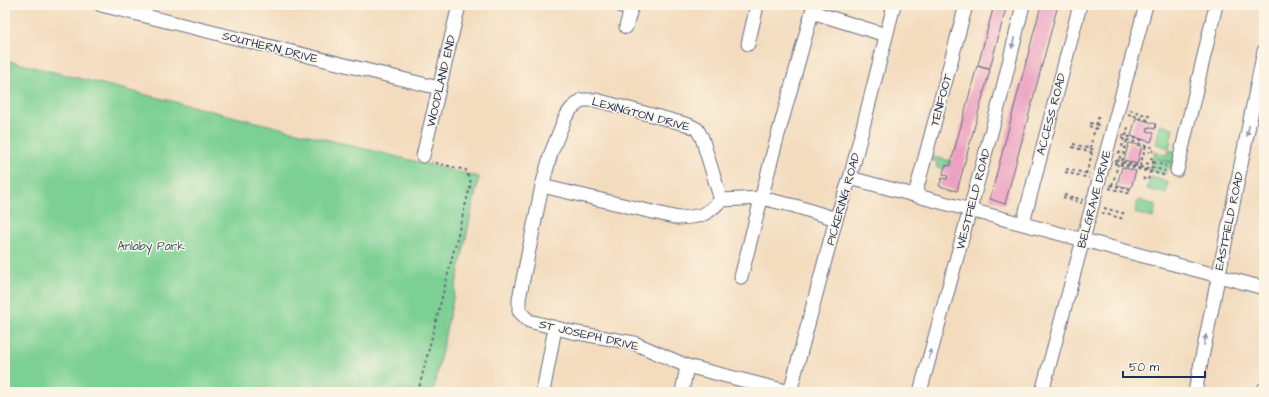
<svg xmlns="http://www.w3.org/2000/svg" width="1269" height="397" font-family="'Architects Daughter',sans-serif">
  <rect width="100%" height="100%" fill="#fcf5e5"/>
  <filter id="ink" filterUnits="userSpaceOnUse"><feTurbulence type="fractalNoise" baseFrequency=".025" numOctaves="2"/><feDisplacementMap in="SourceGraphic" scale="8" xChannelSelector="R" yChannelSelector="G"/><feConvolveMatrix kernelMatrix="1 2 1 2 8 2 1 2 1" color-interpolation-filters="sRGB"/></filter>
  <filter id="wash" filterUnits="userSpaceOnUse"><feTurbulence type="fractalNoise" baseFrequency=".012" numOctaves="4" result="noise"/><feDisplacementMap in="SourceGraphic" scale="16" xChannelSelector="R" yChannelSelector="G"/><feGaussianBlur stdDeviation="0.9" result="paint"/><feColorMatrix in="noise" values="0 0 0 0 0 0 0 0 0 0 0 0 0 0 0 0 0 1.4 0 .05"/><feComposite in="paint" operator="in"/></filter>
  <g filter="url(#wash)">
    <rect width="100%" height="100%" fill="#f3dcbe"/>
    <!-- green -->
    <g fill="#7cd093" stroke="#4c8078">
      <polygon points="5,60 479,177 433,392 5,392"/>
      <polygon points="1160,124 1173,128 1169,148 1156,144"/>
      <polygon points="1169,150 1176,152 1173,162 1158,159 1173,163 1172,169 1167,167 1165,174 1150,170 1155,152 1167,155"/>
      <polygon points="930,156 951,161 950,166 946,165 944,169 936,167 937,162 929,159"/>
      <polygon points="1151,177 1168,182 1166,194 1147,189"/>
      <polygon points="1138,200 1156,205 1153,218 1135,213"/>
    </g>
    <g id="blocks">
      <!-- building -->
      <g fill="#eca1c2">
        <polygon points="994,5 1007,5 990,68 978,65"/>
        <polygon points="1041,5 1058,5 1005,204 990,199"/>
        <polygon points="977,66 990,70 957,191 939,186 942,178 947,179 948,176 943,175 944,169 946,165 950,166"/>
        <polygon points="1136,118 1156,124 1155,129 1148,127 1147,131 1154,133 1151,142 1131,136"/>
        <polygon points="1129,143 1142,146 1137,164 1124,160"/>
        <polygon points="1122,167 1136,171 1131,188 1117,185"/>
      </g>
    </g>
  </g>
  <g filter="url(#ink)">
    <use href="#blocks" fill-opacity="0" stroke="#676c80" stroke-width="1"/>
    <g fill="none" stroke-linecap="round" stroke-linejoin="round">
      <!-- minor casing -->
      <g stroke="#676c80" stroke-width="15">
        <g id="minor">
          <polyline points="101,5 439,88"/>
          <polyline points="623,5 623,7 631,9 626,27"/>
          <polyline points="812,12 886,35"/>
          <polyline points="748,44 756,10 756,5"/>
          <polyline points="423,156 459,5"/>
          <polyline points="1177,170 1216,5"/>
          <polyline points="850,178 1264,288"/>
          <path d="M542,186L678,218C700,217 706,216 721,200"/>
          <polyline points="915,195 966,5"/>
          <polyline points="1023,223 1080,5"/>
          <polyline points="741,277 773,153 814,5"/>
          <polyline points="543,392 555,328"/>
          <polyline points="682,392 687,366"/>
          <polyline points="790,392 687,366 634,343 572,332 529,321 519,311 519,299 542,186 551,153 565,118 571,109 582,100 596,100 689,125 697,129 702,138 721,200 761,198 795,206 836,219"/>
          <polyline points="790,392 836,219 850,178 894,5"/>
          <polyline points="920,392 1000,100 1023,5"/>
          <polyline points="1042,392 1146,5"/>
          <polyline points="1195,392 1264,51"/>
          <polyline points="1263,392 1264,389"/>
        </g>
      </g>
      <!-- path -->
      <g stroke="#676c80" stroke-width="2" stroke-dasharray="3 3" stroke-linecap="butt">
        <polyline points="1262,40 1264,30"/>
        <polyline points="1128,114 1148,120 1149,116 1130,110"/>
        <polyline points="1090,123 1101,126"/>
        <polyline points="1096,125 1099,115"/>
        <polyline points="1089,126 1100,130"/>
        <polyline points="1093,135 1096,128"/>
        <polyline points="1122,135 1145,141"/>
        <polyline points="1126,136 1128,127"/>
        <polyline points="1121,138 1154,148 1152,153 1149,152"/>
        <polyline points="1073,144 1095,150"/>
        <polyline points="1072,147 1094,153"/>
        <polyline points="1122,147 1124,139"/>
        <polyline points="1090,148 1092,140"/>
        <polyline points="1118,152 1121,153 1119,160"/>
        <polyline points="1117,160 1151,170 1154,159 1147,157"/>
        <polyline points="1090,161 1092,153"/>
        <polyline points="1115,161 1166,176"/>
        <polyline points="1122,161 1127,140"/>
        <polyline points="1153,162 1166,166"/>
        <polyline points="1114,163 1150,172 1148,180 1142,178"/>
        <polyline points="1146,163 1152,165"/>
        <polyline points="1140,166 1146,145"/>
        <polyline points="1152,167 1165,171"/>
        <polyline points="1066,169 1090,174"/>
        <polyline points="1065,172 1089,178"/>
        <polyline points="1116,172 1118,164"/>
        <polyline points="1086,174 1089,164"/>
        <polyline points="1110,185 1132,190"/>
        <polyline points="1112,185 1115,176"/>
        <polyline points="1109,188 1131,194"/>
        <polyline points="1064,195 1083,200"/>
        <polyline points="1063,197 1082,203"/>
        <polyline points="1104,208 1126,214"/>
        <polyline points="1102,213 1124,219"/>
        <polyline points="418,392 471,183 466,170 432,162"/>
      </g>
      <!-- minor -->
      <use href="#minor" stroke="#fff" stroke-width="13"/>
    </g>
    <!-- one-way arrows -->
    <defs><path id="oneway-solid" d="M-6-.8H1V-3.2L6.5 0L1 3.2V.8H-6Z"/></defs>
    <g fill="#8d97ae">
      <use href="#oneway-solid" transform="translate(1013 43) rotate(103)"/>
      <use href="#oneway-solid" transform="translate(1248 131) rotate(102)"/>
      <use href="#oneway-solid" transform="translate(1205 340) rotate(-79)"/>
      <use href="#oneway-solid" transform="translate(930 354) rotate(-75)"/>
    </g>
  </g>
  <g text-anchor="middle" stroke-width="3" stroke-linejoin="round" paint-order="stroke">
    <!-- street labels -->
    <g font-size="12" fill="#1b2f5e" stroke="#fcf5e5">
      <text transform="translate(270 47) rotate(14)" y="4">SOUTHERN DRIVE</text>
      <text transform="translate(441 81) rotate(-77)" y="4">WOODLAND END</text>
      <text transform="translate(941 100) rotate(-75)" y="4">TENFOOT</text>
      <text transform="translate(641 114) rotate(15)" y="4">LEXINGTON DRIVE</text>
      <text transform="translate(1051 114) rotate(-75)" y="4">ACCESS ROAD</text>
      <text transform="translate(843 199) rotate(-74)" y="4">PICKERING ROAD</text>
      <text transform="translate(973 199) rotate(-75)" y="4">WESTFIELD ROAD</text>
      <text transform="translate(1094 199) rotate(-75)" y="4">BELGRAVE DRIVE</text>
      <text transform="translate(1229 221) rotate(-78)" y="4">EASTFIELD ROAD</text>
      <text transform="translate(589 335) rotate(13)" y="4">ST JOSEPH DRIVE</text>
    </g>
    <!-- park labels -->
    <g font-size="12" fill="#33576b" stroke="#fcf5e5">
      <text x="151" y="250">Anlaby Park</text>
    </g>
  </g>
  <!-- margin -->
  <rect width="1269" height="397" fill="none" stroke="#fcf5e5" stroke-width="20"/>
  <!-- scale -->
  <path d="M1123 371v6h82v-6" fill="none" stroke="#1b2f5e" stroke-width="2"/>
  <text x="1129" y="371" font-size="12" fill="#1b2f5e" stroke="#fcf5e5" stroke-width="3" paint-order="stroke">50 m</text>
</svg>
